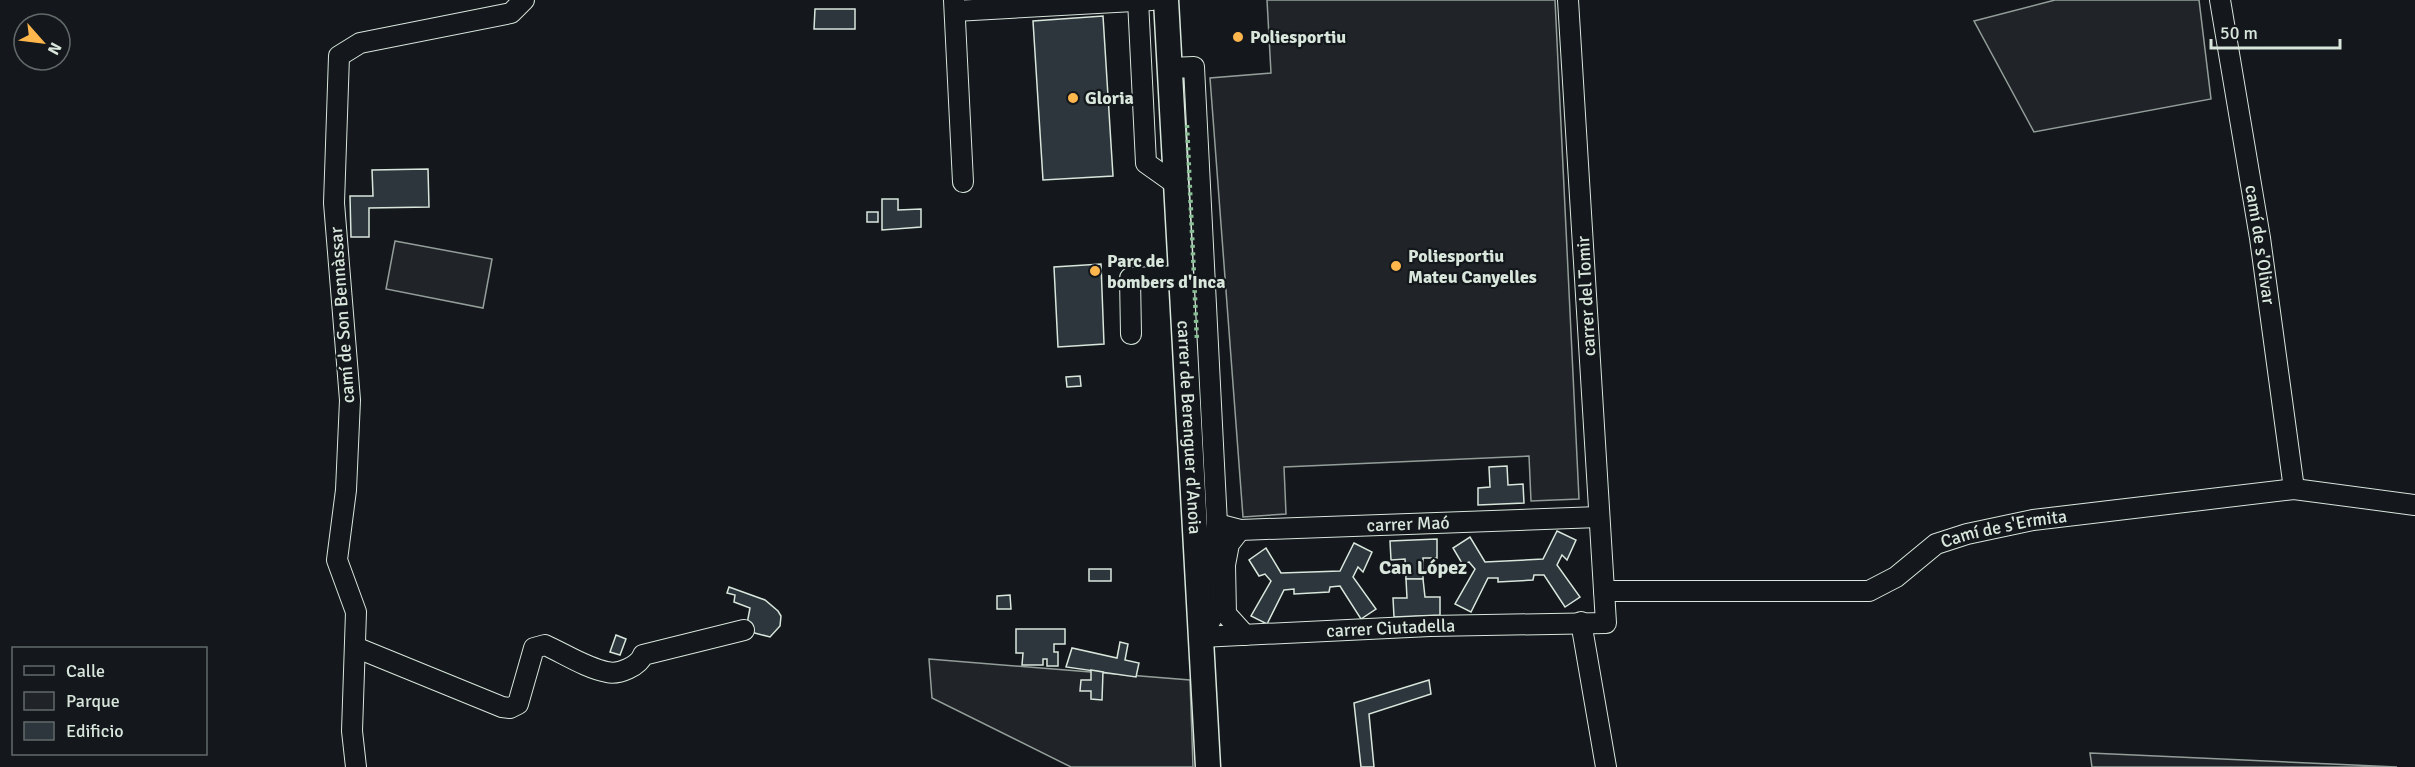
<svg xmlns="http://www.w3.org/2000/svg" width="2415" height="767" font-family="Signika,sans-serif">
  <rect width="100%" height="100%" fill="#14181c"/>
  <!-- green -->
  <g fill="#202428" stroke="#939e99" stroke-width="1.5">
    <polygon points="1267,0 1555,0 1579,499 1531,501 1529,456 1284,467 1286,514 1243,517 1210,78 1271,73"/>
    <polygon points="2055,0 2199,0 2211,99 2034,132 1974,21"/>
    <polygon points="395,241 492,259 483,308 386,289"/>
    <polygon points="929,659 1190,680 1193,767 1071,767 932,698"/>
    <polygon points="2090,753 2397,767 2092,767"/>
  </g>
  <!-- building -->
  <g fill="#2c363c" stroke="#d8e6dc" stroke-width="1.5">
    <polygon points="815,9 855,9 855,29 814,29"/>
    <polygon points="1103,16 1113,176 1043,180 1033,21"/>
    <polygon points="428,169 429,207 369,208 369,237 351,237 350,196 373,196 372,170"/>
    <polygon points="882,199 898,199 898,210 921,209 921,227 882,230"/>
    <rect x="867" y="212" width="11" height="10"/>
    <polygon points="1101,264 1104,344 1058,347 1054,267"/>
    <polygon points="1080,376 1081,386 1067,387 1066,377"/>
    <polygon points="1507,466 1508,485 1523,484 1524,503 1478,505 1478,488 1490,487 1489,467"/>
    <polygon points="1557,531 1576,540 1567,560 1562,555 1557,565 1580,597 1565,607 1544,575 1534,575 1533,580 1498,582 1498,578 1488,578 1471,612 1455,604 1475,569 1469,562 1463,565 1453,548 1470,537 1485,562 1543,559"/>
    <polygon points="1437,539 1437,558 1423,558 1423,579 1406,579 1405,559 1391,560 1390,541"/>
    <polygon points="1354,543 1372,552 1363,572 1358,567 1353,577 1376,609 1361,619 1340,586 1330,587 1329,592 1294,594 1294,589 1284,590 1267,624 1251,616 1271,581 1265,574 1259,576 1249,560 1266,548 1281,573 1340,571"/>
    <rect x="1089" y="569" width="22" height="12"/>
    <polygon points="1406,579 1423,579 1425,597 1440,597 1440,615 1394,617 1393,598 1407,598"/>
    <polygon points="729,587 765,600 778,611 781,616 780,626 770,637 751,632 747,624 750,608 734,602 735,595 727,593"/>
    <polygon points="1010,595 1011,609 997,609 997,596"/>
    <polygon points="1016,629 1065,629 1065,644 1054,644 1054,652 1058,652 1058,666 1047,666 1047,659 1043,659 1043,665 1022,665 1023,653 1016,653"/>
    <polygon points="616,635 626,639 620,655 610,652"/>
    <polygon points="1120,642 1128,644 1125,660 1139,663 1136,677 1066,667 1072,648 1117,658"/>
    <polygon points="1091,670 1103,672 1102,700 1091,699 1091,691 1080,691 1081,680 1091,680"/>
    <polygon points="1429,680 1431,694 1369,714 1374,767 1361,767 1354,703"/>
  </g>
  <g fill="none" stroke-linecap="round" stroke-linejoin="round">
    <!-- minor casing -->
    <g stroke="#d8e6dc" stroke-width="22">
      <g id="minor">
        <polyline points="954,0 963,182"/>
        <polyline points="1138,0 1146,163 1177,185"/>
        <path id="s1" d="M2220,0L2260,238L2294,489"/>
        <polyline points="955,11 1152,0"/>
        <polyline points="1170,68 1194,67 1217,524 1212,564 1214,614 1201,637"/>
        <polyline points="1131,334 1130,278 1182,276"/>
        <path id="s2" d="M1217,524L1240,530L1599,517"/>
        <polyline points="1240,530 1229,544 1225,565 1226,614 1245,635"/>
        <path id="s3" d="M1604,591H1869L1896,577L1936,544L1967,534L2033,520L2294,489L2415,505"/>
        <polyline points="1581,622 1606,767"/>
        <path id="s4" d="M1201,637L1430,626L1606,623L1568,0"/>
        <path d="M355,647L502,707L510,708L518,704L534,648L545,645C565,654 586,668 607,672C619,675 639,666 643,655L744,630"/>
        <polyline points="356,767 352,731 356,612 337,560 346,490 350,400 334,203 339,56 360,43 511,13 524,0"/>
      </g>
    </g>
    <!-- major casing -->
    <g stroke="#d8e6dc" stroke-width="27">
      <g id="major">
        <path id="s5" d="M1166,0L1208,767"/>
      </g>
    </g>
    <!-- minor -->
    <use href="#minor" stroke="#14181c" stroke-width="20"/>
    <!-- major -->
    <use href="#major" stroke="#14181c" stroke-width="24"/>
    <!-- hedge -->
    <polyline stroke="#8ac095" stroke-width="4.5" stroke-dasharray="3 4.5" stroke-linecap="butt" points="1187,125 1197,341"/>
  </g>
  <!-- markers -->
  <g fill="#ffb74d" stroke="#14181c" stroke-width="2">
    <circle cx="1238" cy="37" r="6"/>
    <circle cx="1073" cy="98" r="6"/>
    <circle cx="1396" cy="266" r="6"/>
    <circle cx="1095" cy="271" r="6"/>
  </g>
  <g text-anchor="middle" stroke-width="4.5" stroke-linejoin="round" paint-order="stroke">
    <!-- poi labels -->
    <g font-size="18" font-weight="bold" fill="#d8e6dc" stroke="#14181c" text-anchor="start">
      <text x="1250" y="43">Poliesportiu</text>
      <text x="1085" y="104">Gloria</text>
      <text x="1408" y="262">Poliesportiu<tspan x="1408" dy="21">Mateu Canyelles</tspan></text>
      <text x="1107" y="267">Parc de<tspan x="1107" dy="21">bombers d'Inca</tspan></text>
    </g>
    <!-- street labels -->
    <g font-size="18" fill="#d8e6dc" stroke="#14181c">
      <text dy="6" stroke="none"><textPath href="#s1" startOffset="248">camí de s'Olivar</textPath></text>
      <text transform="translate(1586 296) rotate(-93)" y="6">carrer del Tomir</text>
      <text transform="translate(342 315) rotate(-94)" y="6">camí de Son Bennàssar</text>
      <text dy="6" stroke="none"><textPath href="#s5" startOffset="428">carrer de Berenguer d'Anoia</textPath></text>
      <text dy="6" stroke="none"><textPath href="#s2" startOffset="192">carrer Maó</textPath></text>
      <text dy="6" stroke="none"><textPath href="#s3" startOffset="417">Camí de s'Ermita</textPath></text>
      <text dy="6" stroke="none"><textPath href="#s4" startOffset="190">carrer Ciutadella</textPath></text>
    </g>
    <!-- neighbourhood labels -->
    <g font-size="20" font-weight="bold" fill="#d8e6dc" stroke="#14181c">
      <text x="1423" y="574">Can López</text>
    </g>
  </g>
  <!-- legend -->
  <rect x="12" y="647" width="195" height="108" fill="#14181c" stroke="#626a69" stroke-width="1.5"/>
  <rect x="24" y="666" width="30" height="9" fill="#14181c" stroke="#626a69" stroke-width="1.5"/>
  <text x="66" y="677" font-size="18" fill="#d8e6dc">Calle</text>
  <rect x="24" y="692" width="30" height="18" fill="#202428" stroke="#626a69" stroke-width="1.5"/>
  <text x="66" y="707" font-size="18" fill="#d8e6dc">Parque</text>
  <rect x="24" y="722" width="30" height="18" fill="#2c363c" stroke="#626a69" stroke-width="1.5"/>
  <text x="66" y="737" font-size="18" fill="#d8e6dc">Edificio</text>
  <!-- north arrow -->
  <g transform="translate(42 42) rotate(118)"><circle r="28" fill="#14181c" stroke="#626a69" stroke-width="1.5"/>
  <path d="M0-4.5L10 22L0 15L-10 22Z" fill="#ffb74d"/>
  <text y="-9" font-size="16" font-weight="bold" text-anchor="middle" fill="#d8e6dc">N</text>
  </g>
  <!-- scale -->
  <path d="M2211 39v9h129v-9" fill="none" stroke="#d8e6dc" stroke-width="3"/>
  <text x="2220" y="39" font-size="18" fill="#d8e6dc" stroke="#14181c" stroke-width="4.5" paint-order="stroke">50 m</text>
</svg>
